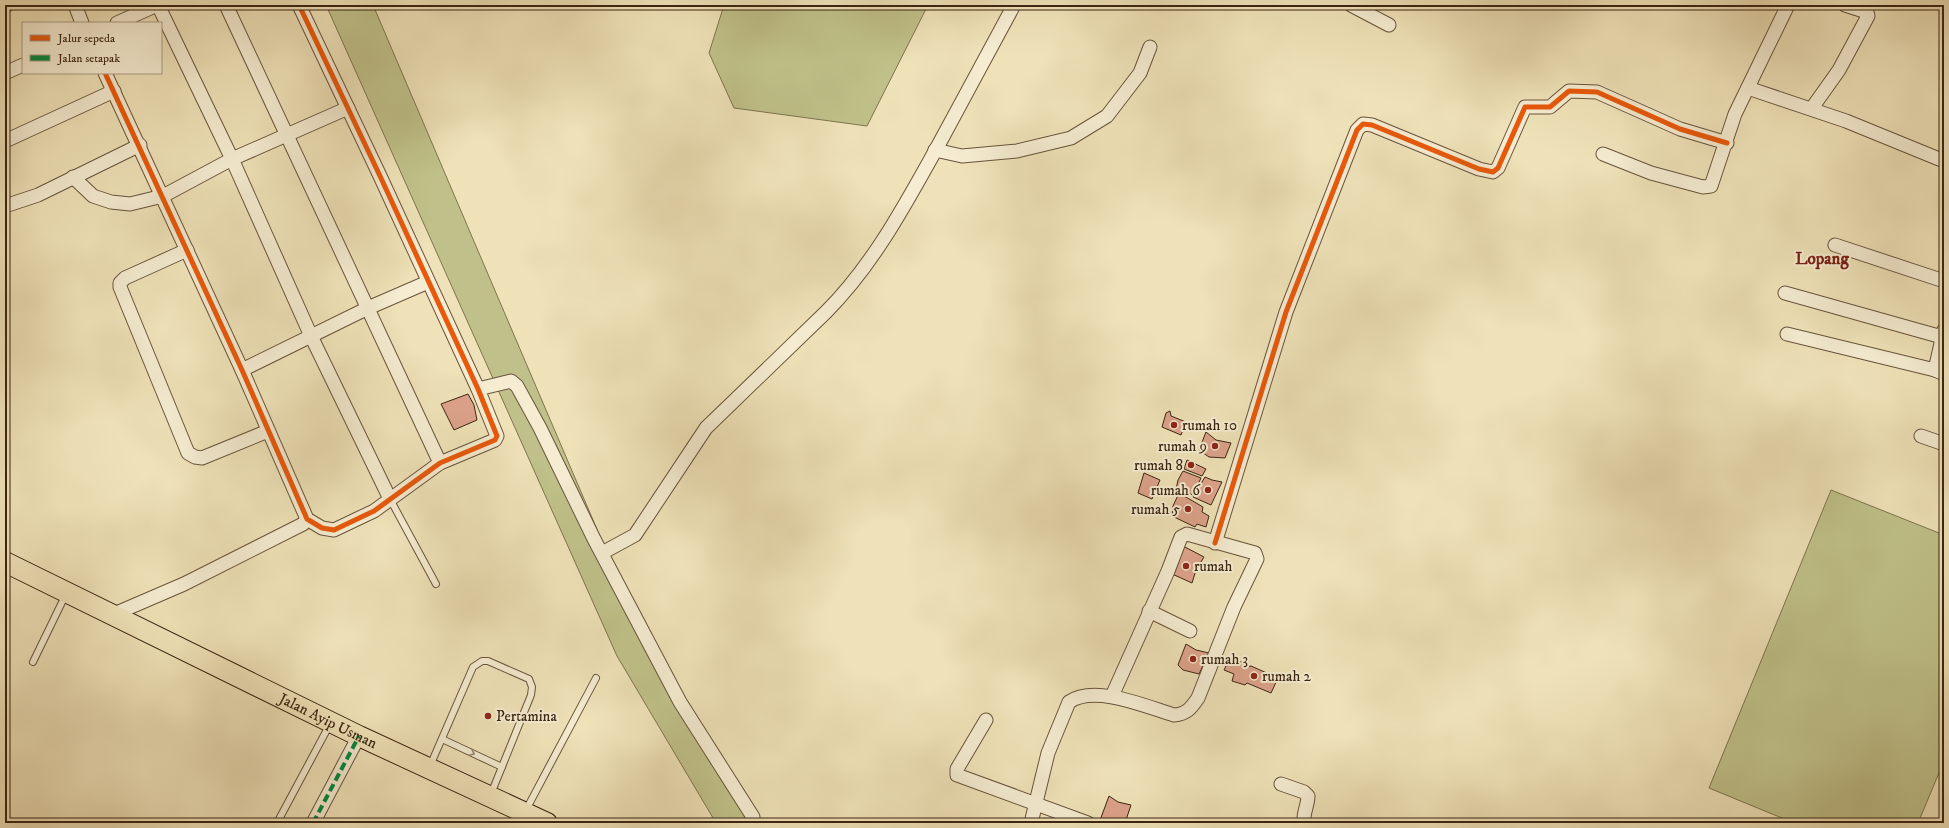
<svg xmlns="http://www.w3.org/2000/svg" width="1949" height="828" font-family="'IM FELL DW Pica',serif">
  <rect width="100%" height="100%" fill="#efe2b8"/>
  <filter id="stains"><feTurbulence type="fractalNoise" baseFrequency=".005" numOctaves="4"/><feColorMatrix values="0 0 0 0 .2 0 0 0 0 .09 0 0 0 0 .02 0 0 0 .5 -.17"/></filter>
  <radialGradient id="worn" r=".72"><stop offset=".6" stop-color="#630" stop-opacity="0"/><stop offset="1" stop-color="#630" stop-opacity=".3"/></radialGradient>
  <!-- green -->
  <g fill="#c0c18a" stroke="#7e734e">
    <polygon points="326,5 373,5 640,630 756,823 716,823 617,656"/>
    <polygon points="724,5 928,5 867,126 734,108 709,53"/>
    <polygon points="1831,490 1944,535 1944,761 1918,823 1794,823 1709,788"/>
  </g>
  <!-- building -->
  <g fill="#dda38b" stroke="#3b2512">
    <polygon points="468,394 474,405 477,420 454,430 441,404"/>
    <polygon points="1170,411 1171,416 1186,422 1181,435 1162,427 1166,413"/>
    <polygon points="1206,432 1216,440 1231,443 1225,458 1209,457 1199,450"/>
    <polygon points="1187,460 1206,469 1202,476 1184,469"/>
    <polygon points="1183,471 1201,478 1193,495 1176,489 1178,480"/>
    <polygon points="1144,473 1160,480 1152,499 1138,493"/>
    <polygon points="1205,477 1212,480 1222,482 1211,505 1193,497"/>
    <polygon points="1179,493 1203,507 1202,512 1209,516 1206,527 1197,524 1195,527 1172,516 1173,506"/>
    <polygon points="1183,546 1204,557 1196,570 1192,583 1170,573"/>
    <polygon points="1186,644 1196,650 1209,653 1199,674 1183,670 1178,665"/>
    <polygon points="1230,658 1239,662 1243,662 1246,667 1251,666 1278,678 1271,693 1247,683 1245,685 1232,681 1234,674 1224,670"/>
    <polygon points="1109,796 1118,802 1131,805 1125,823 1099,823"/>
  </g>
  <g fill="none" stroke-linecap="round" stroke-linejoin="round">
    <!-- lane casing -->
    <g stroke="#68543c" stroke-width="8">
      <g id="lane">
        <polyline points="390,499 436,584"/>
        <polyline points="33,662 66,594"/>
        <polyline points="442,739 502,767"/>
        <polyline points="430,766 473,667 482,661 488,661 529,679 532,687 531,695 491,794"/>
        <polyline points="526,810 596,678"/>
        <polyline points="277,823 330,724"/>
      </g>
    </g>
    <!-- street casing -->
    <g stroke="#68543c" stroke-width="15">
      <g id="street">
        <polyline points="75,5 82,23"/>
        <polyline points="158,5 232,159 311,336 390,499"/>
        <polyline points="226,5 440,463"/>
        <polyline points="1351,5 1389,25"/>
        <polyline points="5,6 7,5"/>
        <polyline points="117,23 157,5"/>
        <polyline points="5,73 23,65"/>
        <polyline points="105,73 242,370 307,519 322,528 334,530 374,511 440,463 495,440 497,436 478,389 380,176 299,5"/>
        <polyline points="1748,88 1846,121 1944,161"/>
        <polyline points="1812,108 1839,70 1868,16 1867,12 1845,5"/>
        <polyline points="5,141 114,91"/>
        <polyline points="935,150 962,156 1017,151 1071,138 1107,116 1140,73 1150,47"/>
        <polyline points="1603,154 1651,173 1703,187 1711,186 1735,114 1788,5"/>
        <polyline points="73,177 93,196 111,202 130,204 163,196 232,159 348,108"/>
        <polyline points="5,206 38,195 140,145"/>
        <polyline points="1835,245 1944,281"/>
        <polyline points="187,250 125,278 120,283 120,287 188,453 195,457 202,458 268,431"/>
        <polyline points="1785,293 1942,337"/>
        <polyline points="1944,330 1935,370 1944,374"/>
        <polyline points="1787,334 1935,370"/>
        <polyline points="242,370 368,308 428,282"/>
        <polyline points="478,389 511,381 517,386 540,428 594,539 680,702 753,817 753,823"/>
        <polyline points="1921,436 1944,444"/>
        <polyline points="1215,543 1286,312 1357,130 1363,124 1372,125 1479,169 1493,172 1498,168 1525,107 1550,107 1569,91 1597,92 1680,129 1727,143"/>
        <path d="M602,553L635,535L706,428L826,312C874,264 906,203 939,144C964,98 989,51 1014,5"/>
        <polyline points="1149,611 1190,631"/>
        <polyline points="112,615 184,584 303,524 307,519"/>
        <polyline points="986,720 957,769 957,775 1088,823"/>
        <path d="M1281,784L1304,792L1308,796C1308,805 1303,813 1304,822L1306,823"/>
        <polyline points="313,823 359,736"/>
        <path d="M1031,823L1048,753L1069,702C1095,684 1147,707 1174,715C1187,714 1191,708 1198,698L1234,607L1257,559L1255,553L1187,534L1181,537L1168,571L1112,696"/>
      </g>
    </g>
    <!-- primary casing -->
    <g stroke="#3b2512" stroke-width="22">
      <g id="primary">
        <path id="s1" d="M5,562L359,736L547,823"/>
      </g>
    </g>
    <!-- lane -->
    <use href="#lane" stroke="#f5ecd1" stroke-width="6"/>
    <!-- street -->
    <use href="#street" stroke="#f5ecd1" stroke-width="13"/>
    <!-- primary -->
    <use href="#primary" stroke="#efe2b8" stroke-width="20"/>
    <!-- quiet -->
    <polyline stroke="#00873e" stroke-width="4" stroke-dasharray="8 4" stroke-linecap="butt" points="313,823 359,736"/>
    <!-- cycleway casing -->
    <g stroke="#f5ecd1" stroke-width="8">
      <g id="cycleway">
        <polyline points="105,73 242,370 307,519 322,528 334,530 374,511 440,463 495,440 497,436 478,389 380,176 299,5"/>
        <polyline points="1215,543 1286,312 1357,130 1363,124 1372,125 1479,169 1493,172 1498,168 1525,107 1550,107 1569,91 1597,92 1680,129 1727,143"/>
      </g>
    </g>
    <!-- cycleway -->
    <use href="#cycleway" stroke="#e8590c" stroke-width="5"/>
  </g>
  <!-- one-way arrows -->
  <defs><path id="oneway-chevron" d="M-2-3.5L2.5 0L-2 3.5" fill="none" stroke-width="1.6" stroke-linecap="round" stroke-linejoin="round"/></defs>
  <use stroke="#988872" href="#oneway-chevron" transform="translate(472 753) rotate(25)"/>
  <!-- markers -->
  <g fill="#8f2418" stroke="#f5ecd1" stroke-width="1.5">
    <circle cx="1174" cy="425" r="4"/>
    <circle cx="1215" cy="446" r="4"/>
    <circle cx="1191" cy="465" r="4"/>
    <circle cx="1208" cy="490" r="4"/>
    <circle cx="1188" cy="509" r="4"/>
    <circle cx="1186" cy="566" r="4"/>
    <circle cx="1193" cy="659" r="4"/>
    <circle cx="1254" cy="676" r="4"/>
    <circle cx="488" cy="716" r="4"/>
  </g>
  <g text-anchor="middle" stroke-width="4" stroke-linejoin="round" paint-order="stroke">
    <!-- poi labels -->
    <g font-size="15" fill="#3b2512" stroke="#f5ecd1" text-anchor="start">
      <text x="1182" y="430">rumah 10</text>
      <text x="1207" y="451" text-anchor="end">rumah 9</text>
      <text x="1183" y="470" text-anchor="end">rumah 8</text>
      <text x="1200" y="495" text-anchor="end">rumah 6</text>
      <text x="1180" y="514" text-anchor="end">rumah 5</text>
      <text x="1194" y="571">rumah</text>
      <text x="1201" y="664">rumah 3</text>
      <text x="1262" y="681">rumah 2</text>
      <text x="496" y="721">Pertamina</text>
    </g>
    <!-- street labels -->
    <g font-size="15" fill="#3b2512" stroke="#f5ecd1">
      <text dy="5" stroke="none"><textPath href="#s1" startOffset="360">Jalan Ayip Usman</textPath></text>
    </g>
    <!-- quarter labels -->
    <g font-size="17" font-weight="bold" fill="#7a1f14" stroke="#f5ecd1">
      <text x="1822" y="264">Lopang</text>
    </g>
  </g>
  <!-- margin -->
  <rect width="1949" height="828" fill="none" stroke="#efe2b8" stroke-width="20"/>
  <rect x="6" y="6" width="1937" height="816" fill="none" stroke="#3b2512" stroke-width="2"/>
  <rect x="10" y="10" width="1929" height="808" fill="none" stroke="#3b2512"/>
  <!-- legend -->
  <rect x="22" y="22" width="140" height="52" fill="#f5ecd1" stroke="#ab9c85"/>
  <rect x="30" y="35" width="20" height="6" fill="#e8590c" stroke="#ab9c85"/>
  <text x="58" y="42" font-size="12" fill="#3b2512">Jalur sepeda</text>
  <rect x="30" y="55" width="20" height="6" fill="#00873e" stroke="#ab9c85"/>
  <text x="58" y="62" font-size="12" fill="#3b2512">Jalan setapak</text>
  <rect width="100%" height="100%" filter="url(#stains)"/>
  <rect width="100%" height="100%" fill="url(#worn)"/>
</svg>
